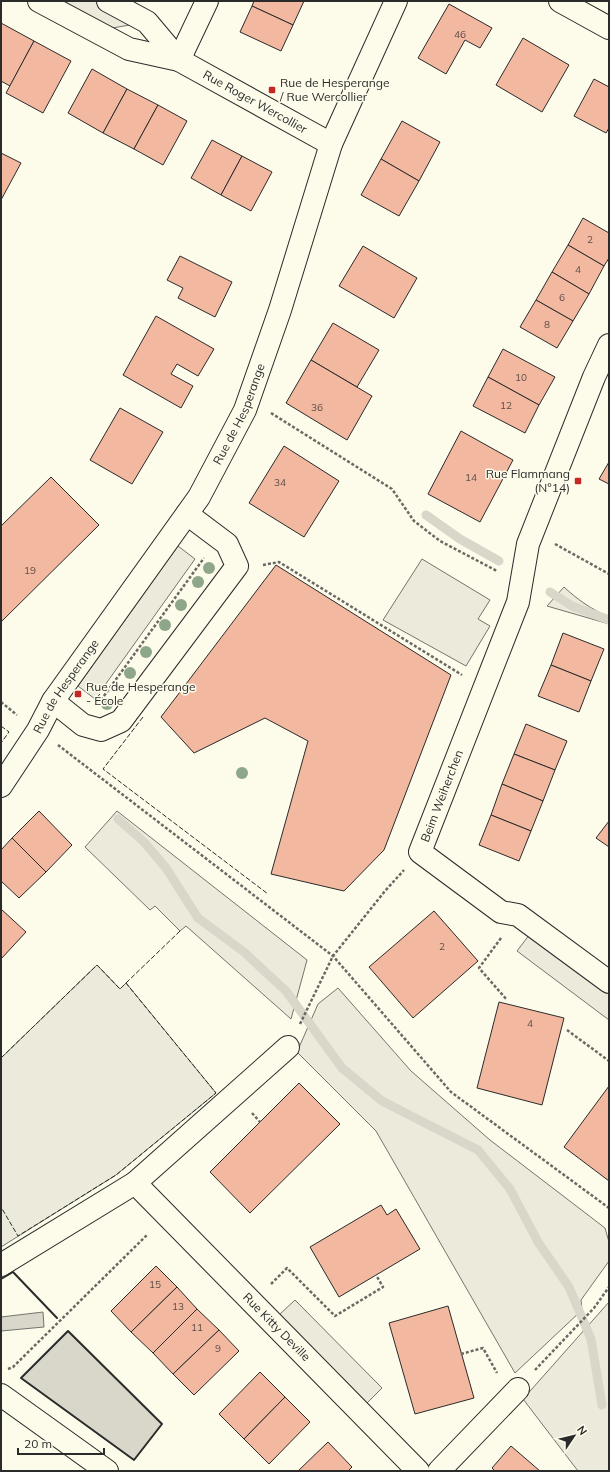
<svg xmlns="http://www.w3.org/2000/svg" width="610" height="1472" font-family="Mulish,sans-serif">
  <rect width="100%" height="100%" fill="#fdfbea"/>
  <!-- green -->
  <g fill="#ecebdb" stroke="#74746e">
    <path d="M564,587C578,600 591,609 609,617V624L547,606Z"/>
    <polygon points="117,811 307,960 291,1019 186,926 180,931 155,906 150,910 85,847"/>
    <polygon points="97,965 120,989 126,983 216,1093 116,1175 1,1247 1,1058"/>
    <polygon points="338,988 411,1071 490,1140 605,1228 609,1242 609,1261 581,1300 582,1310 515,1373 376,1131 297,1052 318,1004"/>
    <polygon points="609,1302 609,1471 578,1471 523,1399"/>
  </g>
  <!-- parking -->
  <g fill="#eceadb" stroke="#74746e">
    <polygon points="39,1 108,1 147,22 95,31"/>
    <polygon points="178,546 195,559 95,699 78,686"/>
    <polygon points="422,559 490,600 478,619 490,626 466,666 383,620"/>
    <polygon points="530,934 609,993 609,1020 517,951"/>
    <polygon points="295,1300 382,1388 367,1403 279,1315"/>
  </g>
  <!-- water -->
  <g fill="#d8d7c9" stroke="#74746e">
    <polygon points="43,1312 44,1327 1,1331 1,1317"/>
    <polygon points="68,1331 162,1424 134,1460 21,1378"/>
  </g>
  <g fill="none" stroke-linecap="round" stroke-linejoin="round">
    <!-- stream -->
    <g stroke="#d8d7c9" stroke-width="9">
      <polyline points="426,515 460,539 499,561"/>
      <polyline points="550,592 572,606 609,620"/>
      <polyline points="118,819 144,842 166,868 198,918 244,952 286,991 342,1068 382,1101 478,1150 510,1189 538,1242 569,1287 591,1339 602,1405"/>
    </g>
  </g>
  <!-- building -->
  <g fill="#f2b8a0" stroke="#2b2b2b">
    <polygon points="254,1 304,1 293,25 252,6"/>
    <polygon points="449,4 492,28 480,48 465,40 446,74 418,58"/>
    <polygon points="252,6 293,25 281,51 240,32"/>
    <polygon points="1,23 34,41 10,86 1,81"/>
    <polygon points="523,38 569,65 542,112 496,85"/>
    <polygon points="34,41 71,61 43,113 6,93"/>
    <polygon points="92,69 127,89 103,133 68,113"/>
    <polygon points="594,79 609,87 609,128 606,133 574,116"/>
    <polygon points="127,89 158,105 134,149 103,133"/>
    <polygon points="158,105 187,121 163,165 134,149"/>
    <polygon points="402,121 440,142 419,181 381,159"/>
    <polygon points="212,140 242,156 221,195 191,178"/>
    <polygon points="1,153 21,163 1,200"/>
    <polygon points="242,156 272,172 251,211 221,195"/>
    <polygon points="381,159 419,181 399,216 361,195"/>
    <polygon points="583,218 609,233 609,258 604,266 568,245"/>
    <polygon points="568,245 604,266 589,294 552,272"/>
    <polygon points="363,246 417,278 394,318 339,286"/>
    <polygon points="180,256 232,282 215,317 178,298 183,288 167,280"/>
    <polygon points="552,272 589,294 573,321 536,300"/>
    <polygon points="536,300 573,321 557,348 520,327"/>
    <polygon points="156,316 214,349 198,376 177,364 171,374 193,386 181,408 123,375"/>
    <polygon points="333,323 379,350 357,387 311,360"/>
    <polygon points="503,349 555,377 539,405 488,377"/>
    <polygon points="311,360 372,396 347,440 286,403"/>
    <polygon points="488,377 539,405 525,433 473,406"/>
    <polygon points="120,408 163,432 132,484 90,460"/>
    <polygon points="461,431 513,460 480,522 428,494"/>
    <polygon points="284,446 339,481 304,537 249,503"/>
    <polygon points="609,462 609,484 599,479"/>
    <polygon points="51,477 99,525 1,622 1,526"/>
    <polygon points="276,565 451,675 384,850 344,891 271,874 308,741 265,718 194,753 161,717"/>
    <polygon points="563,633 604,649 591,681 551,665"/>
    <polygon points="551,665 591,681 579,712 538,696"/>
    <polygon points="526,724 567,741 555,770 514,754"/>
    <polygon points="514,754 555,770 543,801 502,784"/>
    <polygon points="502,784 543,801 531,831 491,815"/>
    <polygon points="39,811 72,845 46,872 12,838"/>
    <polygon points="491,815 531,831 519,861 479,845"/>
    <polygon points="609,821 609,847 596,838"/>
    <polygon points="12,838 46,872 19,898 1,881 1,850"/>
    <polygon points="1,909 26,932 1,959"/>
    <polygon points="434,911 478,961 413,1018 369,967"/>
    <polygon points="499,1002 564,1018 542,1105 477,1088"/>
    <polygon points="299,1083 340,1124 250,1213 210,1172"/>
    <polygon points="609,1086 609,1181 564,1147"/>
    <polygon points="381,1205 387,1215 396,1209 420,1249 339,1297 310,1247"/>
    <polygon points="156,1266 177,1287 131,1332 111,1311"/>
    <polygon points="177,1287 197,1309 153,1353 131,1332"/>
    <polygon points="448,1306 474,1398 415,1414 389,1323"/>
    <polygon points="197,1309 219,1330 173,1374 153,1353"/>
    <polygon points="219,1330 239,1351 194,1395 173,1374"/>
    <polygon points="260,1372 285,1397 244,1439 219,1414"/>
    <polygon points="285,1397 310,1422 269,1464 244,1439"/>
    <polygon points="328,1442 352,1467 348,1471 298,1471"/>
    <polygon points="511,1446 540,1471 495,1471 492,1468"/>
  </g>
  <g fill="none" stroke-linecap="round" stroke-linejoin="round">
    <!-- minor casing -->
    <g stroke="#2b2b2b" stroke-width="24">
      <g id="minor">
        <path id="s1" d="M39,1L129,49L179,60L331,144"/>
        <polyline points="108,1 147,22 179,60"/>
        <polyline points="560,1 609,28"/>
        <polyline points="179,60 207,1"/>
        <polyline points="609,345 594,377 528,544 518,602 420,852 501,912 518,915 609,982"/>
        <polyline points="53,701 83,725 101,730 121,721 237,566 227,544 187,514"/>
        <path id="s2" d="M1,786L38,730L53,701L199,497L245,410L280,310L331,144L396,1"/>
        <path id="s3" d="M135,1183L418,1471"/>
        <polyline points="1,1265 135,1183 288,1047"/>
        <polyline points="1,1395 107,1471"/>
        <polyline points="439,1471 518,1389"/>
      </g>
    </g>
    <!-- path -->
    <g stroke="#6a6964" stroke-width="2.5" stroke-dasharray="3 2" stroke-linecap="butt">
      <polyline points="271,413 392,489 414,521 440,541 497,571"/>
      <polyline points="555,544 609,574"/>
      <polyline points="263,565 279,562 462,675"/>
      <polyline points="101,700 204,558"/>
      <polyline points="1,702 17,715"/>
      <polyline points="58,745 333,956 451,1092 609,1208"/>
      <polyline points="501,938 479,968 507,1000"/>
      <polyline points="300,1024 333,956 385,891 404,870"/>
      <polyline points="567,1030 609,1061"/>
      <polyline points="252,1113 260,1122"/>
      <polyline points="271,1284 287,1268 335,1316 383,1287 376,1275"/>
      <polyline points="461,1354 483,1348 497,1373"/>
      <polyline points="8,1369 13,1367 148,1234"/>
      <polyline points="535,1370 594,1308 609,1287"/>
    </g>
    <!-- minor -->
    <use href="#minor" stroke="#fdfbea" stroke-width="22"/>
    <!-- fence -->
    <g stroke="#2b2b2b" stroke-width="1" stroke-dasharray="5 2" stroke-linecap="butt">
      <polyline points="143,717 103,769 268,894"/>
      <polyline points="1,726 9,732 1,743"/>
      <polyline points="126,983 180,931"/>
      <polyline points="1,1058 97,965 120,989 126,983 216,1093 116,1175 18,1236 1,1207"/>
    </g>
    <!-- wall -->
    <g stroke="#2b2b2b" stroke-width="2">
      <polyline points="1,1279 13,1272 57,1318"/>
      <polygon points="68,1331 162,1424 134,1460 21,1378"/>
    </g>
  </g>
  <!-- trees -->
  <g fill="#8ea78a">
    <circle cx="209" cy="568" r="6"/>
    <circle cx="198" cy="582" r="6"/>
    <circle cx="181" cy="605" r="6"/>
    <circle cx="165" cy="625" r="6"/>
    <circle cx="146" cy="652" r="6"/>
    <circle cx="130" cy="673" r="6"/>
    <circle cx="107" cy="704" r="6"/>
    <circle cx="242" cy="773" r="6"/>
  </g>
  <!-- markers -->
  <g fill="#c62828" stroke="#fdfbea" stroke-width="1.5">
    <rect x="268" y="86" width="8" height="8" rx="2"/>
    <rect x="574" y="477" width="8" height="8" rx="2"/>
    <rect x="74" y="690" width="8" height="8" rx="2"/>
  </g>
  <g text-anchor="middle" stroke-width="3" stroke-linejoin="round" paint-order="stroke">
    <!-- number labels -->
    <g font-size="10" fill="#5d4e48">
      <text x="460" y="38">46</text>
      <text x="590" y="243">2</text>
      <text x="578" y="273">4</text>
      <text x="562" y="301">6</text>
      <text x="547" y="328">8</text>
      <text x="521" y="381">10</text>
      <text x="506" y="409">12</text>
      <text x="317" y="411">36</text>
      <text x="471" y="481">14</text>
      <text x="280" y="486">34</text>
      <text x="30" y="574">19</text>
      <text x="442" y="950">2</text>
      <text x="530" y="1027">4</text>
      <text x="155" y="1288">15</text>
      <text x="178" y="1310">13</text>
      <text x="197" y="1331">11</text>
      <text x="218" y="1352">9</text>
    </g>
    <!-- poi labels -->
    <g font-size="12" fill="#2b2b2b" stroke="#fdfbea" text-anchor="start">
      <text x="280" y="87">Rue de Hesperange<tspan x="280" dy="14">/ Rue Wercollier</tspan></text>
      <text x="570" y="478" text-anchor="end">Rue Flammang<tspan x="570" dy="14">(N°14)</tspan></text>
      <text x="86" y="691">Rue de Hesperange<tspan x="86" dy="14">- École</tspan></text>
    </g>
    <!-- street labels -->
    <g font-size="12" fill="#2b2b2b" stroke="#fdfbea">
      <text dy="4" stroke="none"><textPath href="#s1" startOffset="240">Rue Roger Wercollier</textPath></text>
      <text dy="4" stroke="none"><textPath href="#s2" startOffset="443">Rue de Hesperange</textPath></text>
      <text dy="4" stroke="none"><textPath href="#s2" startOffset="119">Rue de Hesperange</textPath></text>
      <text transform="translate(442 796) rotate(-69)" y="4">Beim Weiherchen</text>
      <text dy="4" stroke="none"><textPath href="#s3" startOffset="202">Rue Kitty Deville</textPath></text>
    </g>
  </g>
  <!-- border -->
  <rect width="610" height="1472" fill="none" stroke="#2b2b2b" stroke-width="4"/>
  <!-- north arrow -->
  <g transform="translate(574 1436) rotate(55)" stroke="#fdfbea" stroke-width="3" paint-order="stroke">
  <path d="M0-3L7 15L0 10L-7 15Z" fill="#2b2b2b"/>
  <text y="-6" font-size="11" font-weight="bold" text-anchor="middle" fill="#2b2b2b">N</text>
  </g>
  <!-- scale -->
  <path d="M18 1448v6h86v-6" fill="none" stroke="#2b2b2b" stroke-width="2"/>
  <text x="24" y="1448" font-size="12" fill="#2b2b2b" stroke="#fdfbea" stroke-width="3" paint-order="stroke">20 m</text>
</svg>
